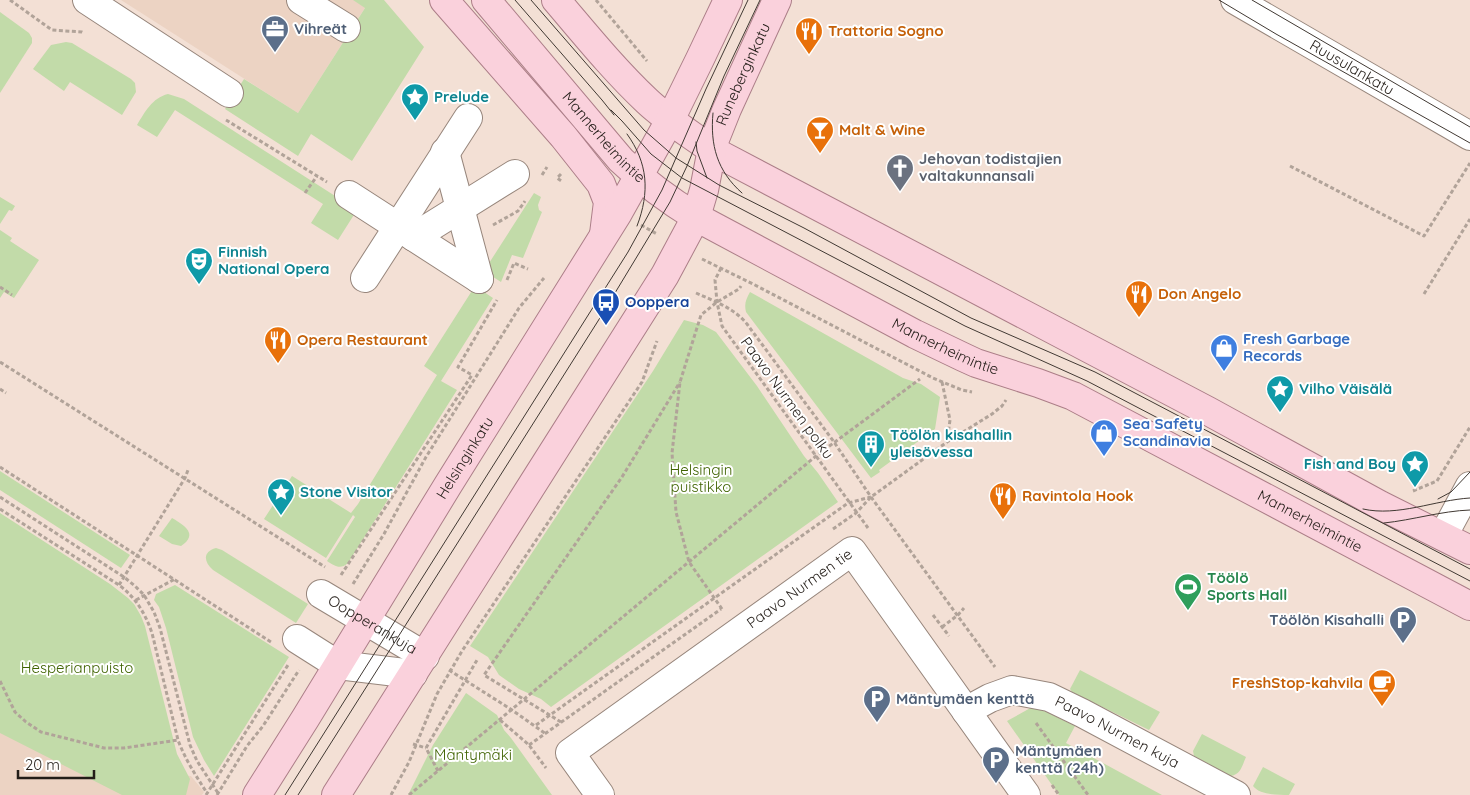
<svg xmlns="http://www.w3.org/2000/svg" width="1470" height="795" font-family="Quicksand,sans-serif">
  <rect width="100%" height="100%" fill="#f3e0d5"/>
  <!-- built -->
  <g fill="#ecd3c3">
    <polygon points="121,0 370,0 298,113"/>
    <polygon points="0,723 87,767 191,776 204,792 202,795 0,795"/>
  </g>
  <!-- green -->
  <g fill="#c2dba9">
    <polygon points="353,0 384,0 424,47 352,161 311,134 298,156 225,109 244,79 298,113 365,8"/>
    <polygon points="0,12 29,33 32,38 32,43 0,93"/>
    <polygon points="66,42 72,43 131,79 135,83 136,92 122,115 70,82 64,91 33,69 51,45"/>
    <path d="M168,94L184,99L357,210L338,240L311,223L323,204L175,110L157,137L137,125C145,112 152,98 168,94Z"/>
    <polygon points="534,193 541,197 538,205 539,210 542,212 523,258 512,255 501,282 484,271"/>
    <polygon points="0,197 15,206 12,211 9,210 0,224"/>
    <polygon points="0,230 12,238 10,241 39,260 14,298 4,292 0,298"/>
    <path d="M475,286L493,298L441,381L457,390L348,563C340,570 335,566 327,561L355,517L353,515L326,558L264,519L292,476L351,513L358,504L437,375L424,366Z"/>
    <path d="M750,292L903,378L921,384L940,397L935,429L879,470L880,472L871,478L746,312C744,304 746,299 750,292Z"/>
    <polygon points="684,320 703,325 716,332 757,386 804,456 818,473 838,502 551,707 541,699 519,689 499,675 488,657 470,646 653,371"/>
    <polygon points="0,471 130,555 121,568 0,490"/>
    <polygon points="0,513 110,584 128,598 134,604 141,616 145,626 177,754 190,779 186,795 122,795 0,733"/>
    <path d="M172,518C184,525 199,534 181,546L172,544L159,536Z"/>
    <path d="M216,548L222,550L308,604L296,623L213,570C204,562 202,552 216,548Z"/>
    <polygon points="175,585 289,657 214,776 204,760 193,737 166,628 159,607 154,600 156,594"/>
    <polygon points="1080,670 1160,712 1149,730 1072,692 1070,689"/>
    <polygon points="466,693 497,715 504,730 511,738 552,795 408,795 433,745"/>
    <polygon points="1034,706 1075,726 1066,743 1162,795 1059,795 1007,721"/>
    <path d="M1202,734L1246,757C1242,766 1241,774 1231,776L1194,756L1193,751Z"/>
    <path d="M1263,767L1295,784L1289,795C1277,795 1260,795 1253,786Z"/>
  </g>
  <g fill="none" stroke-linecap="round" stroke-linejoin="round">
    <!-- minor casing -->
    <g stroke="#97867c" stroke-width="30">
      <g id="minor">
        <polyline points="87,0 229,93"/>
        <polyline points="301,0 346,28"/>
        <path id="s1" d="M1235,0L1470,136"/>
        <polyline points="445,152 479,279"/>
        <polyline points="349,195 479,279"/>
        <polyline points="414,237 515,174"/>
        <polyline points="365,278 468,118"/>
        <polyline points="1443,536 1470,486"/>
        <path id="s2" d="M321,594L425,656"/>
        <polyline points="297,639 338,665 413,674"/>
        <path id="s3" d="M966,711L990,698L1012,690L1049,697L1082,713L1236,795"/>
        <path id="s4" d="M600,795L570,753L852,551L1026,795"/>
      </g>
    </g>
    <!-- major casing -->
    <g stroke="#ac7e88" stroke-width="30">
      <g id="major">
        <polyline points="444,0 563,136 601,184 608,202 604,234"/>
        <path id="s5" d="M486,0L621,160C644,182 668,200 696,217L915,334L963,357L976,363L1038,383L1073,396L1470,606"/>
        <path d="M556,0C585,34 614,70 647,101C667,120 692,135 715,152L1208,411L1380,505L1470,550"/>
        <path id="s6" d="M257,795L305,719L448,485L618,213L670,120L700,59L728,0"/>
        <path id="s7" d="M336,795L665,275L696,217L704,190L713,144L727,109L777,0"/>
      </g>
    </g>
    <!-- path -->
    <g stroke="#b1a399" stroke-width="3" stroke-dasharray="4 2.5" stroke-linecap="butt">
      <polyline points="10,0 52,30 82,32 84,33"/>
      <polyline points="596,0 647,61"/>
      <polyline points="226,120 327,182"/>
      <polyline points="1290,166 1424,236 1470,163"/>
      <polyline points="561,174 557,178 563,182"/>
      <polyline points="542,175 547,167"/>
      <polyline points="305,193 317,176"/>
      <polyline points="493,225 518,211 525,201"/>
      <polyline points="641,225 657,234"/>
      <polyline points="702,259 753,284 933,378 962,390 972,392"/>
      <polyline points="721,268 715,280 717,302 722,326 868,528"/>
      <polyline points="507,280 514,263 528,269"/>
      <polyline points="0,287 12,295"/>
      <path d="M696,293C714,301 734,308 747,324L834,442L871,497L995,667"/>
      <polyline points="1424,294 1470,219"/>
      <polyline points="0,362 325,567"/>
      <polyline points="942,382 950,420 947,442"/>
      <polyline points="0,389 6,393"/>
      <polyline points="0,467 271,642"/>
      <polyline points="1413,491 1437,481 1470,427"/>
      <polyline points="0,497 124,577 135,586 144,595 154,612 160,628 190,745 197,761 218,793"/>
      <path d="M0,509L119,585C136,598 145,613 152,633L178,740C185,759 196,776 207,793"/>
      <polyline points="833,529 856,513 871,497 947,442 992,414 1002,406 1006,400"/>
      <polyline points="341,575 472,375 458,367 497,300"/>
      <polyline points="353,584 384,534 426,457 519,308 544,278"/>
      <polyline points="119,585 185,478 188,470"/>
      <polyline points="136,600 175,579"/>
      <polyline points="722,609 689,562 676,512 672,453 680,382 701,315 717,302 739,289 741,286"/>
      <polyline points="933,615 949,636"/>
      <polyline points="942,627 958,615 964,608"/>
      <polyline points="449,670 512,710 546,734"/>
      <polyline points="0,681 15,712 26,722 41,732 104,748 124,748 178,740"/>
      <polyline points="500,720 529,745 546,768"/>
      <polyline points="561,722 484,675 622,477 680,382"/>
      <polyline points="1036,723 1088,795"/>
      <polyline points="536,725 848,503 871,497"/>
      <polyline points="413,744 426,748"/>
      <polyline points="529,745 721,609"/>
      <polyline points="438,771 426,748 477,660"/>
      <polyline points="1052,785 1059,795"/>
      <polyline points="206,795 288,665"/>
      <polyline points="217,795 247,746 263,726 299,670"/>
      <polyline points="391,795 409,762 437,694 462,651 642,382 657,341"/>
      <polyline points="409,795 816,456 920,379"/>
    </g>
    <!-- minor -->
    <use href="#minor" stroke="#fff" stroke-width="28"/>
    <!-- major -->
    <use href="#major" stroke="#fad1dc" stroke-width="28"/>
    <!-- tram -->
    <g stroke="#413933" stroke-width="1">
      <polyline points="515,0 602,100 614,115"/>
      <polyline points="531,0 644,130 676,158 719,185 804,228 971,318 1095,372 1470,569"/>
      <polyline points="1219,0 1276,34 1470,143"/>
      <polyline points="1252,0 1470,127"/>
      <polyline points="611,110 622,121 651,154 682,178 965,326 1087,381 1470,581"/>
      <path d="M713,113C710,145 717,171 742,193"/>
      <path d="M627,134C648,163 650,192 637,226"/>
      <polyline points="696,142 697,151 707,178"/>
      <polyline points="1438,499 1451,492 1470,472"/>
      <path d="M1363,509C1398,517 1435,500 1470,498"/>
      <path d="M1384,523C1413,520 1441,511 1470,510"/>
      <polyline points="285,795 628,252 662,190 706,89 748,0"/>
      <polyline points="298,795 598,321 670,202 687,166 724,76 760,0"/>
    </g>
  </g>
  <!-- icons -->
  <defs>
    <g id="office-pin" transform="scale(1.4375)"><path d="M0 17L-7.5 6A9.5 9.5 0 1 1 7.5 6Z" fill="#5c6f8a" stroke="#fff"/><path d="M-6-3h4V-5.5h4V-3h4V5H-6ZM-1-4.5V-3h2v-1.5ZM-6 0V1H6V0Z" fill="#fff"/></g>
    <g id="restaurant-pin" transform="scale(1.4375)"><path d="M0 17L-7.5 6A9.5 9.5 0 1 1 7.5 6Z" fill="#e8710a" stroke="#fff"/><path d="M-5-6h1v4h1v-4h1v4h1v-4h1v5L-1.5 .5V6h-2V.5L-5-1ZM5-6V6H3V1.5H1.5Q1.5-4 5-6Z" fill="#fff"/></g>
    <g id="sight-pin" transform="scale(1.4375)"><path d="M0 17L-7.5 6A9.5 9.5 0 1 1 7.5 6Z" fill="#0f9aa8" stroke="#fff"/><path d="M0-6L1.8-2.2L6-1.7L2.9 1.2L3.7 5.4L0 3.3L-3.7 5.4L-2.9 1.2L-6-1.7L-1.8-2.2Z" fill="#fff"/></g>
    <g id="bar-pin" transform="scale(1.4375)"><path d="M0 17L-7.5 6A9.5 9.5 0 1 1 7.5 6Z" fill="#e8710a" stroke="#fff"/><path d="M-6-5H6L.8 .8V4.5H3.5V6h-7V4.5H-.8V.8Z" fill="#fff"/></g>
    <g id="church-pin" transform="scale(1.4375)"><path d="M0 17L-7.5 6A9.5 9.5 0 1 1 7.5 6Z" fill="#6b7280" stroke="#fff"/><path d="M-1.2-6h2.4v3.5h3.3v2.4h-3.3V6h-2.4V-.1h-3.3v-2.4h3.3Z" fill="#fff"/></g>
    <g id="theatre-pin" transform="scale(1.4375)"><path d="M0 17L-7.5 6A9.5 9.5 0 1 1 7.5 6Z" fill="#0f9aa8" stroke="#fff"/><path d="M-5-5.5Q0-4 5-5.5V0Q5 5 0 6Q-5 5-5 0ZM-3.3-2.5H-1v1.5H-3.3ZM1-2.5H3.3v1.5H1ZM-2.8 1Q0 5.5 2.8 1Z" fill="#fff"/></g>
    <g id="bus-pin" transform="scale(1.4375)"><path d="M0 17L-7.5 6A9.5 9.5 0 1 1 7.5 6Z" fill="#1a4fb4" stroke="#fff"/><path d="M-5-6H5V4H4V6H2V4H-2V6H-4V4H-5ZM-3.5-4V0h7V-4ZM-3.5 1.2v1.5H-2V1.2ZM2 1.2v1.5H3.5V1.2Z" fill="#fff"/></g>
    <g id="shop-pin" transform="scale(1.4375)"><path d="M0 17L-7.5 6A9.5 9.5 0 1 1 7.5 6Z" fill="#3f7fe0" stroke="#fff"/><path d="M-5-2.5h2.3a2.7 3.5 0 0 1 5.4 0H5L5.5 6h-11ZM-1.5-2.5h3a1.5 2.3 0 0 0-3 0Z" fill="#fff"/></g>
    <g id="building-pin" transform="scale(1.4375)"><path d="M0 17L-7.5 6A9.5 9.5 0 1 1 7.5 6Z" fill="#0f9aa8" stroke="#fff"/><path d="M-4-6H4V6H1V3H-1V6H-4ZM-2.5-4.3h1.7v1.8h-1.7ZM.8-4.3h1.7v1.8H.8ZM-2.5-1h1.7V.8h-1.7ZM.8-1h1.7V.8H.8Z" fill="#fff"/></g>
    <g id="stadium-pin" transform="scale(1.4375)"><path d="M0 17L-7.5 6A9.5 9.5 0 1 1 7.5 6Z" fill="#2e9e5b" stroke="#fff"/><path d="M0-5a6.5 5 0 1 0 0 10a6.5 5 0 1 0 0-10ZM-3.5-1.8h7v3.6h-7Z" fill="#fff"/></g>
    <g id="parking-pin" transform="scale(1.4375)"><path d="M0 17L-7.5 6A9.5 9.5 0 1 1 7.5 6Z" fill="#5c6f8a" stroke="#fff"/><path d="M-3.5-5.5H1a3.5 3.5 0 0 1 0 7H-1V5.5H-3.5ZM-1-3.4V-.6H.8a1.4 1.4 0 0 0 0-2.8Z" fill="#fff"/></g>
    <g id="cafe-pin" transform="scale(1.4375)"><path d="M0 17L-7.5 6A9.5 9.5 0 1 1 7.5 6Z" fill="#e8710a" stroke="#fff"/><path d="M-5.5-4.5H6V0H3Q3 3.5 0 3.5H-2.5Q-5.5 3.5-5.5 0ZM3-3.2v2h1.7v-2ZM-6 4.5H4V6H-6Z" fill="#fff"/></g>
  </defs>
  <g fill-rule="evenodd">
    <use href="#office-pin" x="275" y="29"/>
    <use href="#restaurant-pin" x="809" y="31"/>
    <use href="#sight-pin" x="415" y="97"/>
    <use href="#bar-pin" x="820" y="130"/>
    <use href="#church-pin" x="900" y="168"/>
    <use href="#theatre-pin" x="199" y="261"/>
    <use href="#restaurant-pin" x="1139" y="294"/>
    <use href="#bus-pin" x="606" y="302"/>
    <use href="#restaurant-pin" x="278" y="340"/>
    <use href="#shop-pin" x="1224" y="348"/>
    <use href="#sight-pin" x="1280" y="389"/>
    <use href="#shop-pin" x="1104" y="433"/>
    <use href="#building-pin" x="871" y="444"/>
    <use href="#sight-pin" x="1415" y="464"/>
    <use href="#sight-pin" x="281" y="492"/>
    <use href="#restaurant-pin" x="1003" y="496"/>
    <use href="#stadium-pin" x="1188" y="587"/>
    <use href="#parking-pin" x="1403" y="620"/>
    <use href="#cafe-pin" x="1382" y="683"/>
    <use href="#parking-pin" x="877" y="699"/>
    <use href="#parking-pin" x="996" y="760"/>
  </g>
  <g text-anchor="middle" stroke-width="4" stroke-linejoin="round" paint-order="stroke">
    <!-- service labels -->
    <g font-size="15" font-weight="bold" fill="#4e5e75" stroke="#fff" text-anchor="start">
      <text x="294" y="34">Vihreät</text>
      <text x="1384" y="625" text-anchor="end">Töölön Kisahalli</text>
      <text x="896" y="704">Mäntymäen kenttä</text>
      <text x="1015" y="756">Mäntymäen<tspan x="1015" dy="17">kenttä (24h)</tspan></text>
    </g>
    <!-- food labels -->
    <g font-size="15" font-weight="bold" fill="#c56008" stroke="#fff" text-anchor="start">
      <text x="828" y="36">Trattoria Sogno</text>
      <text x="839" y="135">Malt &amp; Wine</text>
      <text x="1158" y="299">Don Angelo</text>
      <text x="297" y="345">Opera Restaurant</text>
      <text x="1022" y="501">Ravintola Hook</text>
      <text x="1363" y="688" text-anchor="end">FreshStop-kahvila</text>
    </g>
    <!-- street labels -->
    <g font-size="15" fill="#231d18" stroke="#fff">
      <text dy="5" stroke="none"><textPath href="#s1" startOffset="135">Ruusulankatu</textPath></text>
      <text dy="5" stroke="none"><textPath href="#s7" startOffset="832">Runeberginkatu</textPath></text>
      <text dy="5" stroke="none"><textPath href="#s5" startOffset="181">Mannerheimintie</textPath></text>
      <text dy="5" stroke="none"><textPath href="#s5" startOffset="585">Mannerheimintie</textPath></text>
      <text transform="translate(787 398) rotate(54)" y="5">Paavo Nurmen polku</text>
      <text dy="5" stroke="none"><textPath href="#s6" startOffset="396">Helsinginkatu</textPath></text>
      <text dy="5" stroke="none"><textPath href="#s5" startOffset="990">Mannerheimintie</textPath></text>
      <text dy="5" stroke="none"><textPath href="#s4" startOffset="334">Paavo Nurmen tie</textPath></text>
      <text dy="5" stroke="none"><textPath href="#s2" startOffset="60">Oopperankuja</textPath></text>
      <text dy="5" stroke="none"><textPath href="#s3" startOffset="165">Paavo Nurmen kuja</textPath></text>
    </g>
    <!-- culture labels -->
    <g font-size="15" font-weight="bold" fill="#0d838f" stroke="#fff" text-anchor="start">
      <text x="434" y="102">Prelude</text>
      <text x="218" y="257">Finnish<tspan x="218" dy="17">National Opera</tspan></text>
      <text x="1299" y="394">Vilho Väisälä</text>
      <text x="890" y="440">Töölön kisahallin<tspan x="890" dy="17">yleisövessa</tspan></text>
      <text x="1396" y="469" text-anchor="end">Fish and Boy</text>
      <text x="300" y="497">Stone Visitor</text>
    </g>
    <!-- worship labels -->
    <g font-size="15" font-weight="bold" fill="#5b616d" stroke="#fff" text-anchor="start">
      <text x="919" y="164">Jehovan todistajien<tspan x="919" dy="17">valtakunnansali</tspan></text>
    </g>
    <!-- transit labels -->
    <g font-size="15" font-weight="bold" fill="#164399" stroke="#fff" text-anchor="start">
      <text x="625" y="307">Ooppera</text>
    </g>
    <!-- shop labels -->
    <g font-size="15" font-weight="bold" fill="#366cbe" stroke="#fff" text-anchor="start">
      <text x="1243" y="344">Fresh Garbage<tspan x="1243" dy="17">Records</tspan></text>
      <text x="1123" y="429">Sea Safety<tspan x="1123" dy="17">Scandinavia</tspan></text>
    </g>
    <!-- park labels -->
    <g font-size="15" fill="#3f6300" stroke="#fff">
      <text x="701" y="475">Helsingin<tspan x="701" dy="17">puistikko</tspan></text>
      <text x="77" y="673">Hesperianpuisto</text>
      <text x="473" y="760">Mäntymäki</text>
    </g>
    <!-- leisure labels -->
    <g font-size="15" font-weight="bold" fill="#27864d" stroke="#fff" text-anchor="start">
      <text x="1207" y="583">Töölö<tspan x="1207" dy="17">Sports Hall</tspan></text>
    </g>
  </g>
  <!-- scale -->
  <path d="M18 770v8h76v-8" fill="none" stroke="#231d18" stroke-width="2.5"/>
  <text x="25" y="770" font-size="15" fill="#231d18" stroke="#ffffff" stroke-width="4" paint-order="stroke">20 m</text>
</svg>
